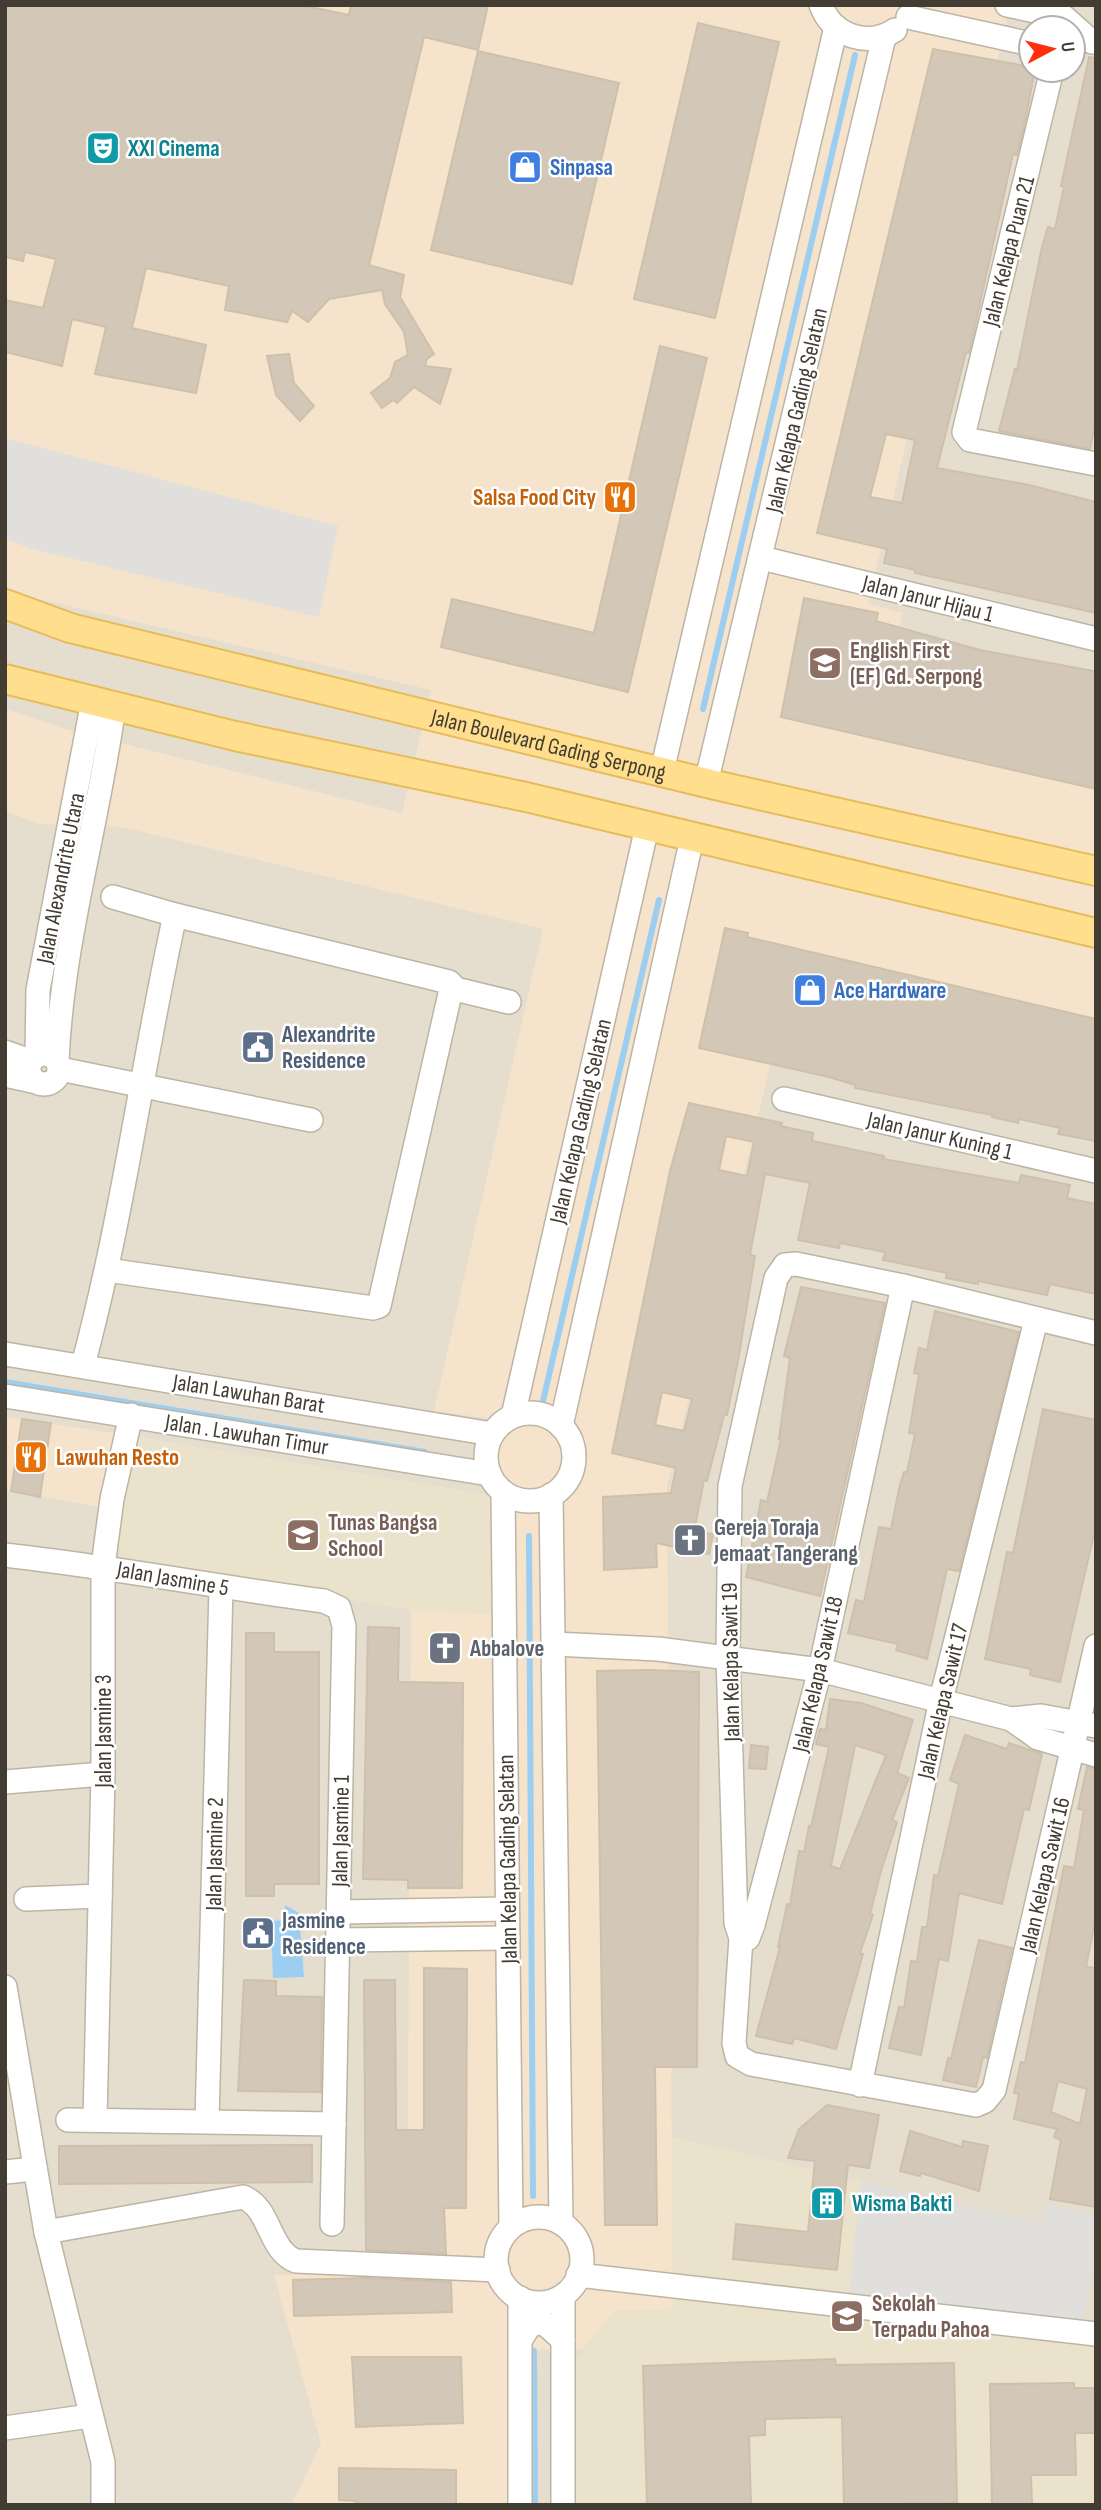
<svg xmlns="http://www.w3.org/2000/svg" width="1101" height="2510" font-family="'Sofia Sans Condensed',sans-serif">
  <rect width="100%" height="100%" fill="#f1ede2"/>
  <!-- residential -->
  <path fill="#e5decf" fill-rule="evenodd" d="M5,5H1096V2505H5ZM1031,28H1073V70H1031Z"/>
  <!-- commercial -->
  <g fill="#f5e3cb">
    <polygon points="5,5 1010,5 868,604 903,613 884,680 1096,729 1096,1077 785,1005 667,1487 673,2310 615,2311 583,2349 516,2350 514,2505 291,2505 321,2444 274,2275 470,2272 407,2260 411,1610 492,1614 489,1495 502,1420 434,1411 543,929 122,827 38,824 5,811 5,709 65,729 402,813 431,690 34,598 5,587"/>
    <polygon points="5,1417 121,1434 111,1509 5,1490"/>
  </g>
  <!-- education -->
  <g fill="#ebe2cb">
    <polygon points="121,1434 489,1495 492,1614 411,1610 122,1561 111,1509"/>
    <polygon points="672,2137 1040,2223 1049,2203 1096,2218 1096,2263 1082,2321 1096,2325 1096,2505 573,2505 573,2366 583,2349 615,2311 673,2309"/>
  </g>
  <!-- parking -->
  <g fill="#e1dfdb">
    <polygon points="5,438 338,526 319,617 36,550 5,539"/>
    <polygon points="860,2181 1040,2223 1049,2203 1096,2218 1096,2263 1082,2322 849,2297"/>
  </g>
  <!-- water -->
  <polygon fill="#9bcef1" points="285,1905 299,1913 304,1977 273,1978 271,1921 285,1920"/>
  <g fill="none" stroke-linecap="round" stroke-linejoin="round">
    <!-- stream -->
    <g stroke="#9bcef1" stroke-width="6">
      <polyline points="703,709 855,55"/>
      <polyline points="5,1382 425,1452"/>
      <polyline points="543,1401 659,900"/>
      <polyline points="529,1536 533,2196"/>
      <polyline points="534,2351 535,2505"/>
    </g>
  </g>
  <!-- building -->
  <g fill="#d3c8b7" stroke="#cec0aa" stroke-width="2" fill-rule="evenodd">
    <polygon points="5,5 301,5 349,15 351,5 488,5 478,50 424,37 369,265 404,275 400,297 434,354 427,359 425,366 451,369 440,404 414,387 397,403 393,400 382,408 371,393 390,378 395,362 408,355 404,332 385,304 382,290 329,299 308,322 292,311 287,322 225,310 229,286 146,268 132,328 206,345 196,393 95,374 106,327 72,319 62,366 5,352 5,300 43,308 56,259 25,252 23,261 5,257"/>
    <polygon points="698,23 779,42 715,318 634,299"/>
    <path d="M933,49L1031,67V70H1035L1025,122L1017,155L1013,154L969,353L966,352L937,468L1029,485L1096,502V613L915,573V570L884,563L887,549L817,533ZM886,434L915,440L902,503L870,497Z"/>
    <polygon points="478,51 619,83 572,284 431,250"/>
    <polygon points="1089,57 1096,58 1096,420 1090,449 999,431 1015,369 1017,370 1042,247 1048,227 1055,229 1064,187 1061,186"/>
    <polygon points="660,346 707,358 628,692 441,647 452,599 594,633"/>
    <polygon points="289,354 294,383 314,406 300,421 276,395 267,356"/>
    <polygon points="804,598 878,613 876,621 980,650 1093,671 1096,674 1096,789 781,717"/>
    <polygon points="725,928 748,933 747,937 1096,1019 1096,1141 1058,1134 1060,1128 1019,1119 1018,1123 992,1117 992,1115 855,1088 855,1085 829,1077 699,1048"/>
    <path d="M689,1103L782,1123L781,1126L813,1133L812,1141L884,1156L883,1159L1019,1183L1021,1175L1070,1185L1067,1198L1096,1204V1294L1050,1284L1047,1295L978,1281V1284L946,1278L947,1273L883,1260L885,1252L840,1243L839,1248L798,1240L810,1183L765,1174L750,1255L755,1256L739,1355L727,1415H724L707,1481L704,1480L694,1531L713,1534L709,1554L656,1543L657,1567L604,1570L603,1497L671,1493L676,1468L612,1453L670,1171ZM726,1136L754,1142L747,1176L719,1170ZM662,1392L692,1399L684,1431L655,1425Z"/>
    <polygon points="801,1287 885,1303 820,1596 746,1577 761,1500 767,1502 781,1439 779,1439 790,1358 784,1356"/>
    <polygon points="935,1311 1019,1332 959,1571 947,1569 927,1659 896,1650 898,1644 848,1633 856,1600 864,1602 879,1527 891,1529 899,1489 904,1472 907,1472 915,1434 909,1433 919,1374 914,1373 919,1348 927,1350"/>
    <polygon points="1043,1409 1096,1420 1096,1539 1093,1538 1060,1682 1030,1675 1031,1669 985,1659 1007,1552 1013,1553"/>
    <polygon points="22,1419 51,1423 40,1497 11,1491"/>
    <polygon points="368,1627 399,1628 398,1682 463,1683 462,1888 408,1888 408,1880 363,1879"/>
    <polygon points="246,1633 274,1633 274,1652 319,1652 319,1884 274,1884 274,1896 246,1896"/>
    <polygon points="649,1670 699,1672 697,2067 655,2067 657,2225 605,2225 597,1671"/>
    <path d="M830,1699L861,1703L913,1720L897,1773L909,1778L892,1820L897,1822L881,1871L870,1914L873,1915L860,1953L863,1954L836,2049L794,2038L792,2044L756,2036L780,1947H778L787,1904L790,1905L799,1851L804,1852L809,1826L811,1827L829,1747L816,1744L820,1729L826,1730ZM855,1745L886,1755L840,1869L831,1866Z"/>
    <polygon points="965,1735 1007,1749 1009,1743 1042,1754 1029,1810 1024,1809 1002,1904 959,1893 948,1961 939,1959 921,2055 889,2048 899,2007 904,2008 911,1961 917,1962 922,1927 927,1927 934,1875 938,1876 959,1784 950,1780"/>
    <polygon points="751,1745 768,1747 766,1769 749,1768"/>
    <path d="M1087,1767L1096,1769V1916L1086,1967L1096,1968V2207L1050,2199L1061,2140L1054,2137L1057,2129L1014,2119L1019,2094L1014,2093L1021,2062L1025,2063L1064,1866L1074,1868L1084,1810L1078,1809ZM1058,2081L1087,2089L1080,2124L1051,2112Z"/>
    <polygon points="979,1940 1012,1948 987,2058 983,2057 976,2087 943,2080 948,2058 951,2059"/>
    <polygon points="424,1968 467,1969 466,2208 444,2208 446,2254 366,2250 364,1980 395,1980 396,2130 424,2130"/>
    <polygon points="244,1980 276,1981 276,1996 322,1997 321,2092 238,2091"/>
    <polygon points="827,2105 879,2115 869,2168 848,2165 837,2270 733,2259 736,2224 808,2232 815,2161 788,2158 799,2129"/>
    <polygon points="910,2131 962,2147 963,2141 988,2146 979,2191 921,2173 920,2176 900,2171"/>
    <polygon points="312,2145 312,2182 59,2184 59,2146"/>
    <polygon points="366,2278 451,2282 452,2312 294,2316 293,2280"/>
    <polygon points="352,2357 461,2357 463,2423 356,2427"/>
    <polygon points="835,2359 836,2365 954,2363 957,2503 844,2505 842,2417 765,2419 765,2435 749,2436 751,2505 647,2505 643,2366"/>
    <polygon points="1074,2383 1074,2388 1096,2388 1096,2433 1075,2433 1076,2475 1031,2475 1032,2505 992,2505 990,2384"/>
    <polygon points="339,2468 456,2470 456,2505 356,2505 356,2501 339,2500"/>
  </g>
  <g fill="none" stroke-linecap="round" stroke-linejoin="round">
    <!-- minor casing -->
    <g stroke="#bdb4a4" stroke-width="26">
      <g id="minor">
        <path d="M821,5C832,36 868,48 895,30"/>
        <polyline points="1007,5 1064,17 1092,42"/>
        <polyline points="908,17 1031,44"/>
        <polyline points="1052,70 964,432 970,440 1096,464"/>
        <polyline points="761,558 1096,639"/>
        <polyline points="662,771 836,27"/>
        <polyline points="706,783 884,37"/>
        <polyline points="451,988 509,1002"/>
        <polyline points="5,1052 30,1061"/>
        <circle cx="44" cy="1069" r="15"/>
        <polyline points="37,1056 38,990 93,701"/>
        <path d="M57,1061C62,941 98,825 114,706"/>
        <polyline points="60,1069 311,1120"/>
        <polyline points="5,1075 37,1082"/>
        <polyline points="784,1099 1096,1171"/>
        <polyline points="107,1270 373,1308 379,1306 452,985 449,982 175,915 113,897"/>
        <polyline points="903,1286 820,1670 753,1925 748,1938 741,1938 734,2043 737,2056 751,2064 976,2105 985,2101 994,2090 1096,1646"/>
        <polyline points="5,1354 492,1434"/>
        <path d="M83,1365C123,1217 142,1065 175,915"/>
        <polyline points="5,1396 489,1474"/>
        <circle cx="530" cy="1457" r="44"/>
        <polyline points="513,1416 647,827"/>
        <polyline points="561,1426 692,838"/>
        <polyline points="503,1492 511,2226"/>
        <polyline points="551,1495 561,2223"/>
        <path d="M5,1555C112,1567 217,1587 324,1601L339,1608L344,1626L332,2224"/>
        <polyline points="554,1644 658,1649 820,1670 1011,1719 1038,1738 1096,1755"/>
        <polyline points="1011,1719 1041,1716 1096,1726"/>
        <polyline points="5,1782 103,1774"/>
        <polyline points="26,1899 100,1896"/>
        <polyline points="339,1912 507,1909"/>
        <polyline points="741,1938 736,1923 728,1656 730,1486 776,1278 785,1265 796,1264 903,1286 1096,1333"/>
        <polyline points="338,1940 508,1938"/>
        <polyline points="5,1987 46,2232 103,2462 103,2505"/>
        <polyline points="860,2085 941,1700 1036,1320"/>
        <polyline points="68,2120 334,2124"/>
        <polyline points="95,2120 103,1774 103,1566 112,1499 131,1415"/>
        <polyline points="207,2121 221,1588"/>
        <polyline points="5,2172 34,2169"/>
        <circle cx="539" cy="2260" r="43"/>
        <path d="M46,2232L243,2197C271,2208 268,2250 296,2261L498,2270"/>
        <polyline points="578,2275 1096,2334"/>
        <polyline points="563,2296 563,2505"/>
        <polyline points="520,2298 520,2505"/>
        <polyline points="521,2339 530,2325 543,2322 563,2340"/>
        <polyline points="5,2428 90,2416"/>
      </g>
    </g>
    <!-- major casing -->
    <g stroke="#e6bc5b" stroke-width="32">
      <g id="major">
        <path id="s1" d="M5,604L70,628L715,785L1096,871"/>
        <polyline points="5,679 235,736 526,797 1096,933"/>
      </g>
    </g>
    <!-- minor -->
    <use href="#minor" stroke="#fff" stroke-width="23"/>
    <!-- major -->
    <use href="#major" stroke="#ffde8d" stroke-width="28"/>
  </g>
  <!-- icons -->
  <defs>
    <g id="theatre-square" transform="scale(1.75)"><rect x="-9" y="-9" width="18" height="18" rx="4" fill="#0f9aa8" stroke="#fff"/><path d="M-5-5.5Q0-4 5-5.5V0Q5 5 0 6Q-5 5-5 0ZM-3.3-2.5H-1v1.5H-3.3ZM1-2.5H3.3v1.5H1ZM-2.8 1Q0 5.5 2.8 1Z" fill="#fff"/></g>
    <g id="shop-square" transform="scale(1.75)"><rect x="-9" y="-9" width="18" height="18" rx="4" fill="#3f7fe0" stroke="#fff"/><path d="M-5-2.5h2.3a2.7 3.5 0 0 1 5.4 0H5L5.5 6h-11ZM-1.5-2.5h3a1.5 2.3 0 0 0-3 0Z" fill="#fff"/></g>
    <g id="restaurant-square" transform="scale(1.75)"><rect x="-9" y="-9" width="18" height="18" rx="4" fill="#e8710a" stroke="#fff"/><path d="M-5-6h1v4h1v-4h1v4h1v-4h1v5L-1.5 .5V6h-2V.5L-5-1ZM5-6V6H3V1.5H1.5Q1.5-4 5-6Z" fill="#fff"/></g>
    <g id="school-square" transform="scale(1.75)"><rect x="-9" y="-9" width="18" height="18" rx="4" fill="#8d6e63" stroke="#fff"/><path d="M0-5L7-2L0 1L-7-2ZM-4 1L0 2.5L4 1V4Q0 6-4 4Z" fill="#fff"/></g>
    <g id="civic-square" transform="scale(1.75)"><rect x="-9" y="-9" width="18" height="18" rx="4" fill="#5c6f8a" stroke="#fff"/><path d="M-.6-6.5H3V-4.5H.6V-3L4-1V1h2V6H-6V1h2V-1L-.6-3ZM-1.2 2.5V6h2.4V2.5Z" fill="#fff"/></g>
    <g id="church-square" transform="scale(1.75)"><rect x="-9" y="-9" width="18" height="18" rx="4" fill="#6b7280" stroke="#fff"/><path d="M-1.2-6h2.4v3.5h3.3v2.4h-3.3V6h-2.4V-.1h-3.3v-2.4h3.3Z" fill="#fff"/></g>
    <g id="building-square" transform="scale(1.75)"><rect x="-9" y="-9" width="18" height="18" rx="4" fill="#0f9aa8" stroke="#fff"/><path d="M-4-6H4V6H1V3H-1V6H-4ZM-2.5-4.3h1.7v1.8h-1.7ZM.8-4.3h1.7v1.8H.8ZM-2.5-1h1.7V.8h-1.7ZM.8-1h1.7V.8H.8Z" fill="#fff"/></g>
  </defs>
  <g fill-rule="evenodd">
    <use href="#theatre-square" x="103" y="148"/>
    <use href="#shop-square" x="525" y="167"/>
    <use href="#restaurant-square" x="620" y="497"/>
    <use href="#school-square" x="825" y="663"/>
    <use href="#shop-square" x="810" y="990"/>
    <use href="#civic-square" x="258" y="1047"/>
    <use href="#restaurant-square" x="31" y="1457"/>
    <use href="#school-square" x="303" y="1535"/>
    <use href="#church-square" x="690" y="1540"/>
    <use href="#church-square" x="445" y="1648"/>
    <use href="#civic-square" x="258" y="1933"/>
    <use href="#building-square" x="827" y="2203"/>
    <use href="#school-square" x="847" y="2316"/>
  </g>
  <g text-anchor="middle" stroke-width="5" stroke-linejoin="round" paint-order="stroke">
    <!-- culture labels -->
    <g font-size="23" font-weight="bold" fill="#0d838f" stroke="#fff" text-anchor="start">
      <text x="128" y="156">XXI Cinema</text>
      <text x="852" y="2211">Wisma Bakti</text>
    </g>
    <!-- shop labels -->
    <g font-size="23" font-weight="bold" fill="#366cbe" stroke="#fff" text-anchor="start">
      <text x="550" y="175">Sinpasa</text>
      <text x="834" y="998">Ace Hardware</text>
    </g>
    <!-- street labels -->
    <g font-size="23" fill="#433c32" stroke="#fff">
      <text transform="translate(1008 251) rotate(-76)" y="8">Jalan Kelapa Puan 21</text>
      <text transform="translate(796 410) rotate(-77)" y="8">Jalan Kelapa Gading Selatan</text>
      <text transform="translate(928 598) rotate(14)" y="8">Jalan Janur Hijau 1</text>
      <text dy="8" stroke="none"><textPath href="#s1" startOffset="562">Jalan Boulevard Gading Serpong</textPath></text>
      <text transform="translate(60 878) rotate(-79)" y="8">Jalan Alexandrite Utara</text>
      <text transform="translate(580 1121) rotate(-77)" y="8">Jalan Kelapa Gading Selatan</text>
      <text transform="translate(940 1135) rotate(13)" y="8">Jalan Janur Kuning 1</text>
      <text transform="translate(249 1393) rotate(9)" y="8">Jalan Lawuhan Barat</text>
      <text transform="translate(247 1434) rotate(9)" y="8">Jalan . Lawuhan Timur</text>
      <text transform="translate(173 1578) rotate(10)" y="8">Jalan Jasmine 5</text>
      <text transform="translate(730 1662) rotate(-91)" y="8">Jalan Kelapa Sawit 19</text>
      <text transform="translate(817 1674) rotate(-77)" y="8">Jalan Kelapa Sawit 18</text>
      <text transform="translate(942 1701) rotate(-77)" y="8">Jalan Kelapa Sawit 17</text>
      <text transform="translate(103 1731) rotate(-90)" y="8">Jalan Jasmine 3</text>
      <text transform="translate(340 1831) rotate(-89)" y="8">Jalan Jasmine 1</text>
      <text transform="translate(214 1854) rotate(-89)" y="8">Jalan Jasmine 2</text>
      <text transform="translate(507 1859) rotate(-91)" y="8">Jalan Kelapa Gading Selatan</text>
      <text transform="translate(1044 1875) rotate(-77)" y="8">Jalan Kelapa Sawit 16</text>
    </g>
    <!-- food labels -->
    <g font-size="23" font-weight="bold" fill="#c56008" stroke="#fff" text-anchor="end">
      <text x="596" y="505">Salsa Food City</text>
      <text x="56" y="1465" text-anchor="start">Lawuhan Resto</text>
    </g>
    <!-- education labels -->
    <g font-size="23" font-weight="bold" fill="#785e54" stroke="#fff" text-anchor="start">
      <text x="850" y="658">English First<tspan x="850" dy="26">(EF) Gd. Serpong</tspan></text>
      <text x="328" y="1530">Tunas Bangsa<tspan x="328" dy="26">School</tspan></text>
      <text x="872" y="2311">Sekolah<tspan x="872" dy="26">Terpadu Pahoa</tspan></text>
    </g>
    <!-- service labels -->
    <g font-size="23" font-weight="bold" fill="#4e5e75" stroke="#fff" text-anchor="start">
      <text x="282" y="1042">Alexandrite<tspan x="282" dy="26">Residence</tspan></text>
      <text x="282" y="1928">Jasmine<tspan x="282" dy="26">Residence</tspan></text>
    </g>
    <!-- worship labels -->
    <g font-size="23" font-weight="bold" fill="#5b616d" stroke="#fff" text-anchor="start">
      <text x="714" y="1535">Gereja Toraja<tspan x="714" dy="26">Jemaat Tangerang</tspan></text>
      <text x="470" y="1656">Abbalove</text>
    </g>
  </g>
  <!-- border -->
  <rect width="1101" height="2510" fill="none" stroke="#433c32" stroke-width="14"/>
  <!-- north arrow -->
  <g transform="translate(1052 49) rotate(83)"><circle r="33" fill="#ffffff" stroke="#b4b1ad" stroke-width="2"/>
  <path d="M0-5L12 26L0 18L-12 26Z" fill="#ff2f0b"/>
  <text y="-10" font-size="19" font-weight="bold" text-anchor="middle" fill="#433c32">U</text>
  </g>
</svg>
